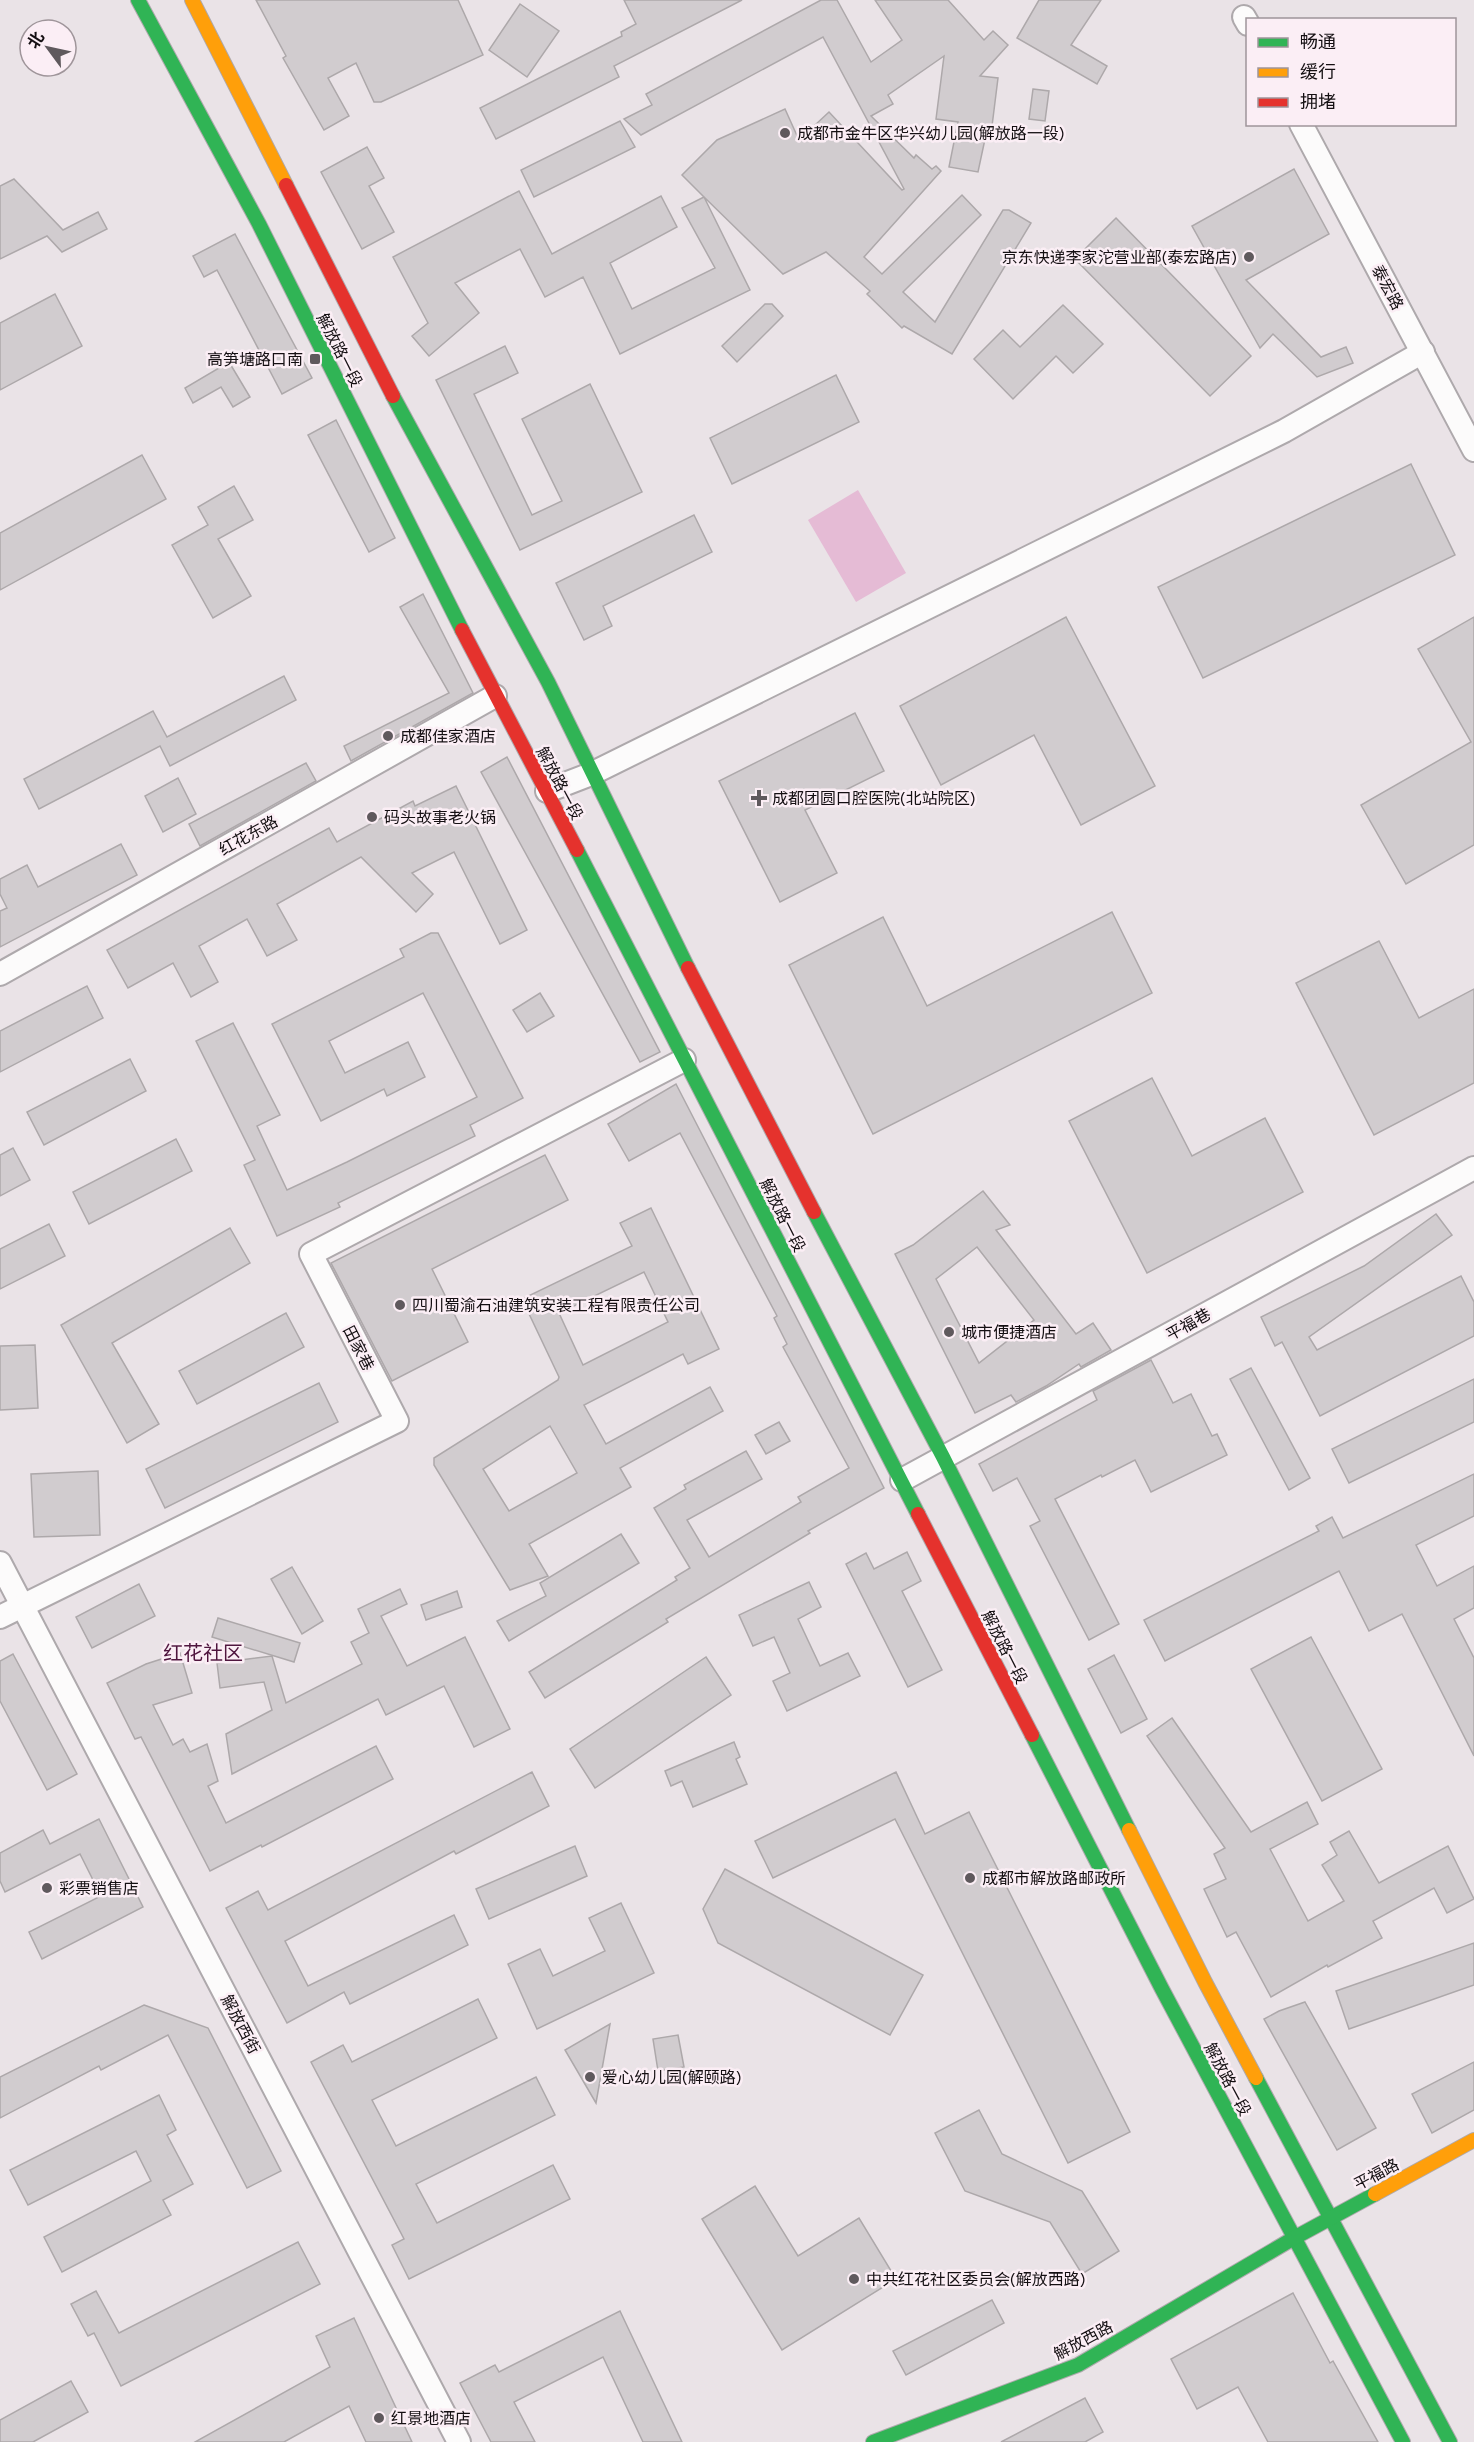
<svg xmlns="http://www.w3.org/2000/svg" width="1474" height="2442" font-family="Figtree,'Noto Sans SC',sans-serif">
  <rect width="100%" height="100%" fill="#eae3e7"/>
  <!-- green -->
  <polygon fill="#e5bbd5" points="858,490 906,573 856,602 808,520"/>
  <!-- building -->
  <g fill="#d1cccf" stroke="#ada8aa" stroke-width="1.5" fill-rule="evenodd">
    <polygon points="256,0 458,0 483,55 381,102 374,102 356,63 328,78 349,116 324,130 283,58 286,56"/>
    <polygon points="624,0 742,0 614,66 619,77 496,139 480,108 622,36 621,32 636,24"/>
    <polygon points="821,0 837,0 871,62 902,40 875,0 948,0 984,40 993,31 1008,45 980,76 998,78 992,126 988,125 978,172 949,167 958,122 936,119 944,56 888,95 893,104 871,116 914,158 916,155 932,169 936,166 941,171 864,257 882,274 962,195 981,215 903,292 935,322 1003,210 1009,210 1031,223 952,354 904,326 902,328 867,294 870,291 826,252 783,274 704,197 750,290 620,354 583,277 545,297 520,249 455,283 479,313 429,356 412,336 428,323 393,257 519,191 552,254 661,196 677,227 610,263 632,309 715,268 682,208 704,197 682,175 717,140 785,109 799,140 829,112 902,190 904,189 823,37 641,135 624,119 652,105 646,94"/>
    <polygon points="1039,0 1101,0 1071,45 1107,66 1097,84 1017,38"/>
    <polygon points="520,4 559,31 527,77 489,50"/>
    <polygon points="1033,89 1049,91 1045,121 1029,119"/>
    <polygon points="620,121 635,147 534,197 521,170"/>
    <polygon points="367,147 384,178 369,186 394,232 362,249 321,172"/>
    <polygon points="1294,169 1329,234 1246,280 1321,357 1346,347 1353,363 1317,377 1273,334 1260,348 1192,226"/>
    <polygon points="14,179 63,230 98,212 107,229 62,252 47,236 0,259 0,186"/>
    <polygon points="1116,218 1251,356 1210,396 1075,259"/>
    <polygon points="235,234 312,378 282,394 217,270 204,277 193,256"/>
    <polygon points="55,294 82,346 0,390 0,323"/>
    <polygon points="765,304 772,304 783,316 737,362 722,346"/>
    <polygon points="1063,305 1103,344 1073,373 1056,356 1013,399 974,359 1003,330 1020,347"/>
    <polygon points="505,346 518,373 474,394 532,515 562,501 522,419 590,384 642,492 520,550 436,380"/>
    <polygon points="229,362 250,397 233,407 221,387 193,403 185,388"/>
    <polygon points="836,375 859,422 732,484 710,438"/>
    <polygon points="336,420 395,538 369,552 308,435"/>
    <polygon points="142,455 166,499 0,590 0,533"/>
    <polygon points="1411,464 1455,555 1203,678 1158,587"/>
    <polygon points="234,486 253,520 218,539 251,596 213,618 172,545 208,525 198,507"/>
    <polygon points="694,515 712,552 603,606 612,626 584,640 556,583"/>
    <polygon points="423,594 473,693 351,761 344,746 449,693 400,607"/>
    <polygon points="1066,617 1155,786 1081,825 1034,735 941,785 900,706"/>
    <polygon points="1474,617 1474,845 1406,884 1361,805 1471,742 1418,649"/>
    <polygon points="284,676 296,700 170,766 160,746 39,809 24,779 153,711 167,737"/>
    <polygon points="855,713 884,771 805,810 837,873 780,902 719,781"/>
    <polygon points="507,757 660,1052 640,1062 481,772"/>
    <polygon points="306,763 316,781 200,846 189,824"/>
    <polygon points="178,778 196,814 163,832 145,796"/>
    <polygon points="456,786 527,930 500,944 454,852 412,873 433,894 416,912 361,857 277,904 297,940 267,956 247,919 199,946 218,982 191,997 173,963 128,988 107,950 329,828 337,842 413,801 415,806"/>
    <polygon points="121,844 137,875 0,947 0,911 7,908 0,894 0,879 27,865 38,887"/>
    <polygon points="1112,912 1152,993 873,1134 789,965 883,917 927,1006"/>
    <polygon points="431,933 438,933 523,1098 470,1125 475,1136 338,1203 340,1207 277,1236 244,1165 255,1160 196,1041 233,1023 280,1115 257,1126 287,1190 347,1162 477,1097 423,993 329,1041 345,1073 408,1042 425,1077 387,1096 384,1089 321,1121 272,1024 404,957 400,949"/>
    <polygon points="1379,941 1419,1018 1474,989 1474,1083 1374,1135 1296,983"/>
    <polygon points="87,986 103,1018 0,1072 0,1031"/>
    <polygon points="540,993 554,1016 527,1032 513,1010"/>
    <polygon points="130,1059 146,1091 44,1145 27,1112"/>
    <polygon points="1152,1078 1192,1156 1265,1118 1303,1192 1147,1273 1069,1121"/>
    <polygon points="676,1084 884,1488 808,1531 810,1533 666,1619 668,1622 545,1698 529,1672 677,1580 675,1577 690,1568 654,1508 686,1489 684,1485 746,1451 762,1479 687,1520 709,1557 801,1502 798,1497 849,1468 783,1347 787,1344 774,1318 777,1316 680,1133 629,1161 608,1124"/>
    <polygon points="176,1139 192,1171 89,1224 73,1192"/>
    <polygon points="13,1148 30,1180 0,1196 0,1155"/>
    <polygon points="545,1155 568,1200 432,1269 468,1342 392,1381 331,1263"/>
    <path d="M983,1191L1010,1225L996,1230L1076,1334L1093,1323L1111,1350L1081,1367L1079,1364L1046,1386L1016,1402L1011,1395L975,1413L895,1254L913,1245ZM977,1247L1034,1320L979,1363L936,1279Z"/>
    <path d="M651,1208L719,1349L688,1364L683,1354L584,1405L606,1444L710,1387L723,1411L620,1468L631,1487L529,1544L548,1576L510,1590L434,1465V1458L558,1380L559,1377L522,1299L632,1246L620,1223ZM644,1272L668,1322L583,1365L559,1313ZM550,1426L577,1473L509,1511L483,1469Z"/>
    <polygon points="1436,1214 1452,1235 1309,1337 1317,1350 1461,1276 1474,1302 1474,1336 1320,1416 1282,1342 1275,1346 1261,1317 1364,1266"/>
    <polygon points="49,1224 65,1256 0,1289 0,1249"/>
    <polygon points="230,1228 250,1263 112,1343 159,1424 127,1443 61,1325"/>
    <polygon points="286,1313 304,1347 197,1404 179,1371"/>
    <polygon points="35,1345 38,1408 0,1410 0,1346"/>
    <polygon points="1151,1360 1173,1403 1191,1394 1212,1436 1217,1434 1227,1455 1151,1492 1135,1460 1102,1477 1101,1475 1055,1499 1119,1624 1089,1640 1030,1526 1040,1521 1017,1478 993,1491 979,1464 1097,1400 1093,1391"/>
    <polygon points="1251,1368 1310,1478 1289,1490 1230,1379"/>
    <polygon points="1474,1379 1474,1422 1349,1483 1332,1449"/>
    <polygon points="319,1383 338,1422 165,1508 146,1469"/>
    <polygon points="779,1422 790,1441 766,1454 755,1435"/>
    <polygon points="98,1471 100,1535 34,1537 31,1474"/>
    <polygon points="1474,1474 1474,1516 1416,1545 1437,1586 1474,1566 1474,1608 1454,1619 1474,1658 1474,1756 1402,1614 1369,1631 1339,1571 1165,1661 1144,1620 1319,1531 1316,1526 1332,1517 1343,1538"/>
    <polygon points="621,1534 639,1563 509,1641 497,1621 546,1596 540,1583"/>
    <polygon points="907,1552 921,1581 902,1591 942,1670 908,1687 846,1564 866,1553 874,1569"/>
    <polygon points="292,1567 323,1621 302,1634 271,1579"/>
    <polygon points="809,1582 821,1607 798,1619 820,1666 848,1653 860,1676 787,1711 773,1681 790,1673 774,1637 753,1646 739,1615"/>
    <polygon points="139,1584 155,1616 92,1648 76,1617"/>
    <polygon points="400,1589 407,1604 381,1616 407,1666 465,1637 510,1729 474,1747 444,1686 386,1715 378,1699 232,1774 226,1734 272,1710 264,1682 220,1688 217,1663 272,1656 286,1703 362,1664 351,1642 369,1633 358,1609"/>
    <polygon points="457,1591 462,1607 426,1620 421,1605"/>
    <polygon points="218,1618 300,1643 294,1662 212,1637"/>
    <polygon points="1311,1637 1382,1769 1322,1801 1251,1669"/>
    <polygon points="180,1653 192,1693 153,1705 173,1745 183,1739 190,1752 207,1744 218,1781 208,1786 226,1823 376,1746 393,1779 262,1847 261,1845 210,1871 141,1737 135,1739 107,1683 146,1664"/>
    <polygon points="13,1654 77,1774 47,1790 0,1701 0,1661"/>
    <polygon points="1114,1655 1147,1719 1121,1733 1088,1669"/>
    <polygon points="706,1657 731,1695 595,1788 570,1749"/>
    <polygon points="1172,1718 1251,1832 1307,1802 1318,1824 1270,1849 1308,1921 1344,1901 1322,1865 1337,1855 1330,1842 1349,1831 1379,1883 1448,1846 1474,1899 1447,1913 1434,1888 1373,1921 1382,1938 1328,1967 1327,1965 1271,1997 1236,1932 1227,1937 1204,1889 1226,1879 1214,1854 1225,1848 1147,1736"/>
    <polygon points="734,1742 740,1757 736,1759 747,1784 693,1807 682,1781 671,1786 665,1771"/>
    <polygon points="532,1772 549,1806 456,1854 454,1851 285,1941 308,1986 454,1915 468,1945 350,2004 344,1992 287,2023 226,1908 258,1891 268,1910"/>
    <polygon points="896,1772 925,1834 969,1812 1130,2132 1068,2163 895,1819 773,1878 755,1841"/>
    <polygon points="99,1819 143,1907 42,1959 29,1932 101,1896 80,1854 5,1892 0,1881 0,1853 43,1830 50,1844"/>
    <polygon points="575,1846 587,1876 489,1919 476,1889"/>
    <polygon points="725,1869 923,1975 890,2035 718,1943 703,1909"/>
    <polygon points="621,1903 654,1973 537,2029 508,1964 540,1949 553,1976 605,1951 589,1918"/>
    <polygon points="1474,1943 1474,1985 1349,2029 1336,1991"/>
    <polygon points="478,1999 497,2038 372,2100 396,2146 536,2077 555,2115 416,2184 437,2223 553,2165 570,2199 409,2279 392,2245 404,2239 311,2062 343,2045 352,2062"/>
    <polygon points="1305,2002 1376,2128 1337,2150 1264,2019 1279,2011"/>
    <polygon points="144,2005 208,2028 281,2171 247,2188 168,2035 101,2070 99,2066 0,2118 0,2077"/>
    <polygon points="610,2024 596,2103 565,2050"/>
    <polygon points="678,2035 684,2067 658,2071 653,2039"/>
    <polygon points="1474,2062 1474,2110 1432,2133 1412,2094"/>
    <polygon points="159,2095 176,2130 167,2135 193,2184 163,2200 171,2215 62,2272 44,2237 151,2181 136,2151 28,2205 10,2170"/>
    <polygon points="979,2110 1002,2154 1082,2191 1119,2251 1082,2274 1050,2222 965,2191 935,2133"/>
    <polygon points="755,2186 798,2256 859,2218 896,2279 782,2350 702,2219"/>
    <polygon points="298,2242 320,2284 121,2386 94,2333 88,2336 71,2304 96,2291 119,2333"/>
    <polygon points="1293,2293 1330,2363 1333,2361 1378,2442 1268,2442 1238,2387 1197,2409 1171,2359"/>
    <polygon points="992,2300 1004,2323 906,2375 893,2351"/>
    <polygon points="620,2311 682,2442 643,2442 603,2357 514,2402 535,2442 491,2442 460,2383 495,2365 499,2372"/>
    <polygon points="354,2318 412,2442 366,2442 349,2406 284,2442 195,2442 330,2367 316,2336"/>
    <polygon points="71,2381 88,2412 33,2442 0,2442 0,2420"/>
    <polygon points="1085,2398 1103,2432 1085,2442 1001,2442"/>
  </g>
  <g fill="none" stroke-linecap="round" stroke-linejoin="round">
    <!-- street casing -->
    <g stroke="#aea9ac" stroke-width="26">
      <g id="street">
        <polyline points="1244,17 1248,24"/>
        <polyline points="1301,124 1474,450"/>
        <polyline points="547,791 591,774 1284,431 1423,352"/>
        <polyline points="0,974 495,696"/>
        <polyline points="902,1480 1474,1168"/>
        <polyline points="0,1563 459,2442"/>
        <polyline points="0,1617 397,1421 311,1254 684,1060"/>
      </g>
    </g>
    <!-- fast casing -->
    <g stroke="#aea9ac" stroke-width="16">
      <g id="fast">
        <polyline points="138,0 259,224 462,630"/>
        <polyline points="393,396 548,682 688,968"/>
        <polyline points="577,850 918,1514"/>
        <polyline points="814,1212 943,1457 1129,1830"/>
        <polyline points="1032,1735 1162,1989 1403,2442"/>
        <polyline points="1256,2078 1450,2442"/>
        <polyline points="873,2442 1078,2365 1294,2238 1375,2194"/>
      </g>
    </g>
    <!-- slow casing -->
    <g stroke="#aea9ac" stroke-width="16">
      <g id="slow">
        <polyline points="192,0 286,185"/>
        <polyline points="1129,1830 1205,1982 1256,2078"/>
        <polyline points="1375,2194 1474,2140"/>
      </g>
    </g>
    <!-- jam casing -->
    <g stroke="#aea9ac" stroke-width="16">
      <g id="jam">
        <polyline points="286,185 393,396"/>
        <polyline points="462,630 577,850"/>
        <polyline points="688,968 814,1212"/>
        <polyline points="918,1514 1032,1735"/>
      </g>
    </g>
    <!-- street -->
    <use href="#street" stroke="#fcfbfb" stroke-width="22"/>
    <!-- fast -->
    <use href="#fast" stroke="#30b455" stroke-width="14"/>
    <!-- slow -->
    <use href="#slow" stroke="#ff9f0a" stroke-width="14"/>
    <!-- jam -->
    <use href="#jam" stroke="#e5322d" stroke-width="14"/>
  </g>
  <!-- markers -->
  <g fill="#5f595d" stroke="#fbeef5" stroke-width="2">
    <circle cx="785" cy="133" r="6"/>
    <circle cx="1249" cy="257" r="6"/>
    <rect x="309" y="353" width="12" height="12" rx="3"/>
    <circle cx="388" cy="736" r="6"/>
    <path d="M756 789h6v6h6v6h-6v6h-6v-6h-6v-6h6z"/>
    <circle cx="372" cy="817" r="6"/>
    <circle cx="400" cy="1305" r="6"/>
    <circle cx="949" cy="1332" r="6"/>
    <circle cx="970" cy="1878" r="6"/>
    <circle cx="47" cy="1888" r="6"/>
    <circle cx="590" cy="2077" r="6"/>
    <circle cx="854" cy="2279" r="6"/>
    <circle cx="379" cy="2418" r="6"/>
  </g>
  <g text-anchor="middle" stroke-width="5" stroke-linejoin="round" paint-order="stroke">
    <!-- poi labels -->
    <g font-size="16" fill="#140f12" stroke="#fbeef5" text-anchor="start">
      <text x="797" y="139">成都市金牛区华兴幼儿园(解放路一段)</text>
      <text x="1237" y="263" text-anchor="end">京东快递李家沱营业部(泰宏路店)</text>
      <text x="303" y="365" text-anchor="end">高笋塘路口南</text>
      <text x="400" y="742">成都佳家酒店</text>
      <text x="772" y="804">成都团圆口腔医院(北站院区)</text>
      <text x="384" y="823">码头故事老火锅</text>
      <text x="412" y="1311">四川蜀渝石油建筑安装工程有限责任公司</text>
      <text x="961" y="1338">城市便捷酒店</text>
      <text x="982" y="1884">成都市解放路邮政所</text>
      <text x="59" y="1894">彩票销售店</text>
      <text x="602" y="2083">爱心幼儿园(解颐路)</text>
      <text x="866" y="2285">中共红花社区委员会(解放西路)</text>
      <text x="391" y="2424">红景地酒店</text>
    </g>
    <!-- street labels -->
    <g font-size="16" fill="#140f12" stroke="#fbeef5">
      <text transform="translate(1388 287) rotate(62)" y="6">泰宏路</text>
      <text transform="translate(340 350) rotate(63)" y="6">解放路一段</text>
      <text transform="translate(560 783) rotate(62)" y="6">解放路一段</text>
      <text transform="translate(248 835) rotate(-29)" y="6">红花东路</text>
      <text transform="translate(783 1215) rotate(63)" y="6">解放路一段</text>
      <text transform="translate(1188 1324) rotate(-29)" y="6">平福巷</text>
      <text transform="translate(359 1348) rotate(63)" y="6">田家巷</text>
      <text transform="translate(1005 1647) rotate(63)" y="6">解放路一段</text>
      <text transform="translate(241 2024) rotate(62)" y="6">解放西街</text>
      <text transform="translate(1228 2079) rotate(62)" y="6">解放路一段</text>
      <text transform="translate(1376 2174) rotate(-28)" y="6">平福路</text>
      <text transform="translate(1083 2340) rotate(-28)" y="6">解放西路</text>
    </g>
    <!-- quarter labels -->
    <g font-size="20" fill="#4f153e" stroke="#fbeef5">
      <text x="203" y="1660">红花社区</text>
    </g>
  </g>
  <!-- legend -->
  <rect x="1246" y="18" width="210" height="108" fill="#fbeef5" stroke="#9f959a" stroke-width="1.5"/>
  <rect x="1258" y="38" width="30" height="9" fill="#30b455" stroke="#9f959a" stroke-width="1.5"/>
  <text x="1300" y="48" font-size="18" fill="#140f12">畅通</text>
  <rect x="1258" y="68" width="30" height="9" fill="#ff9f0a" stroke="#9f959a" stroke-width="1.5"/>
  <text x="1300" y="78" font-size="18" fill="#140f12">缓行</text>
  <rect x="1258" y="98" width="30" height="9" fill="#e5322d" stroke="#9f959a" stroke-width="1.5"/>
  <text x="1300" y="108" font-size="18" fill="#140f12">拥堵</text>
  <!-- north arrow -->
  <g transform="translate(48 48) rotate(303)"><circle r="28" fill="#fbeef5" stroke="#9f959a" stroke-width="1.5"/>
  <path d="M0-4.5L10 22L0 15L-10 22Z" fill="#5f595d"/>
  <text y="-9" font-size="16" font-weight="bold" text-anchor="middle" fill="#140f12">北</text>
  </g>
</svg>
